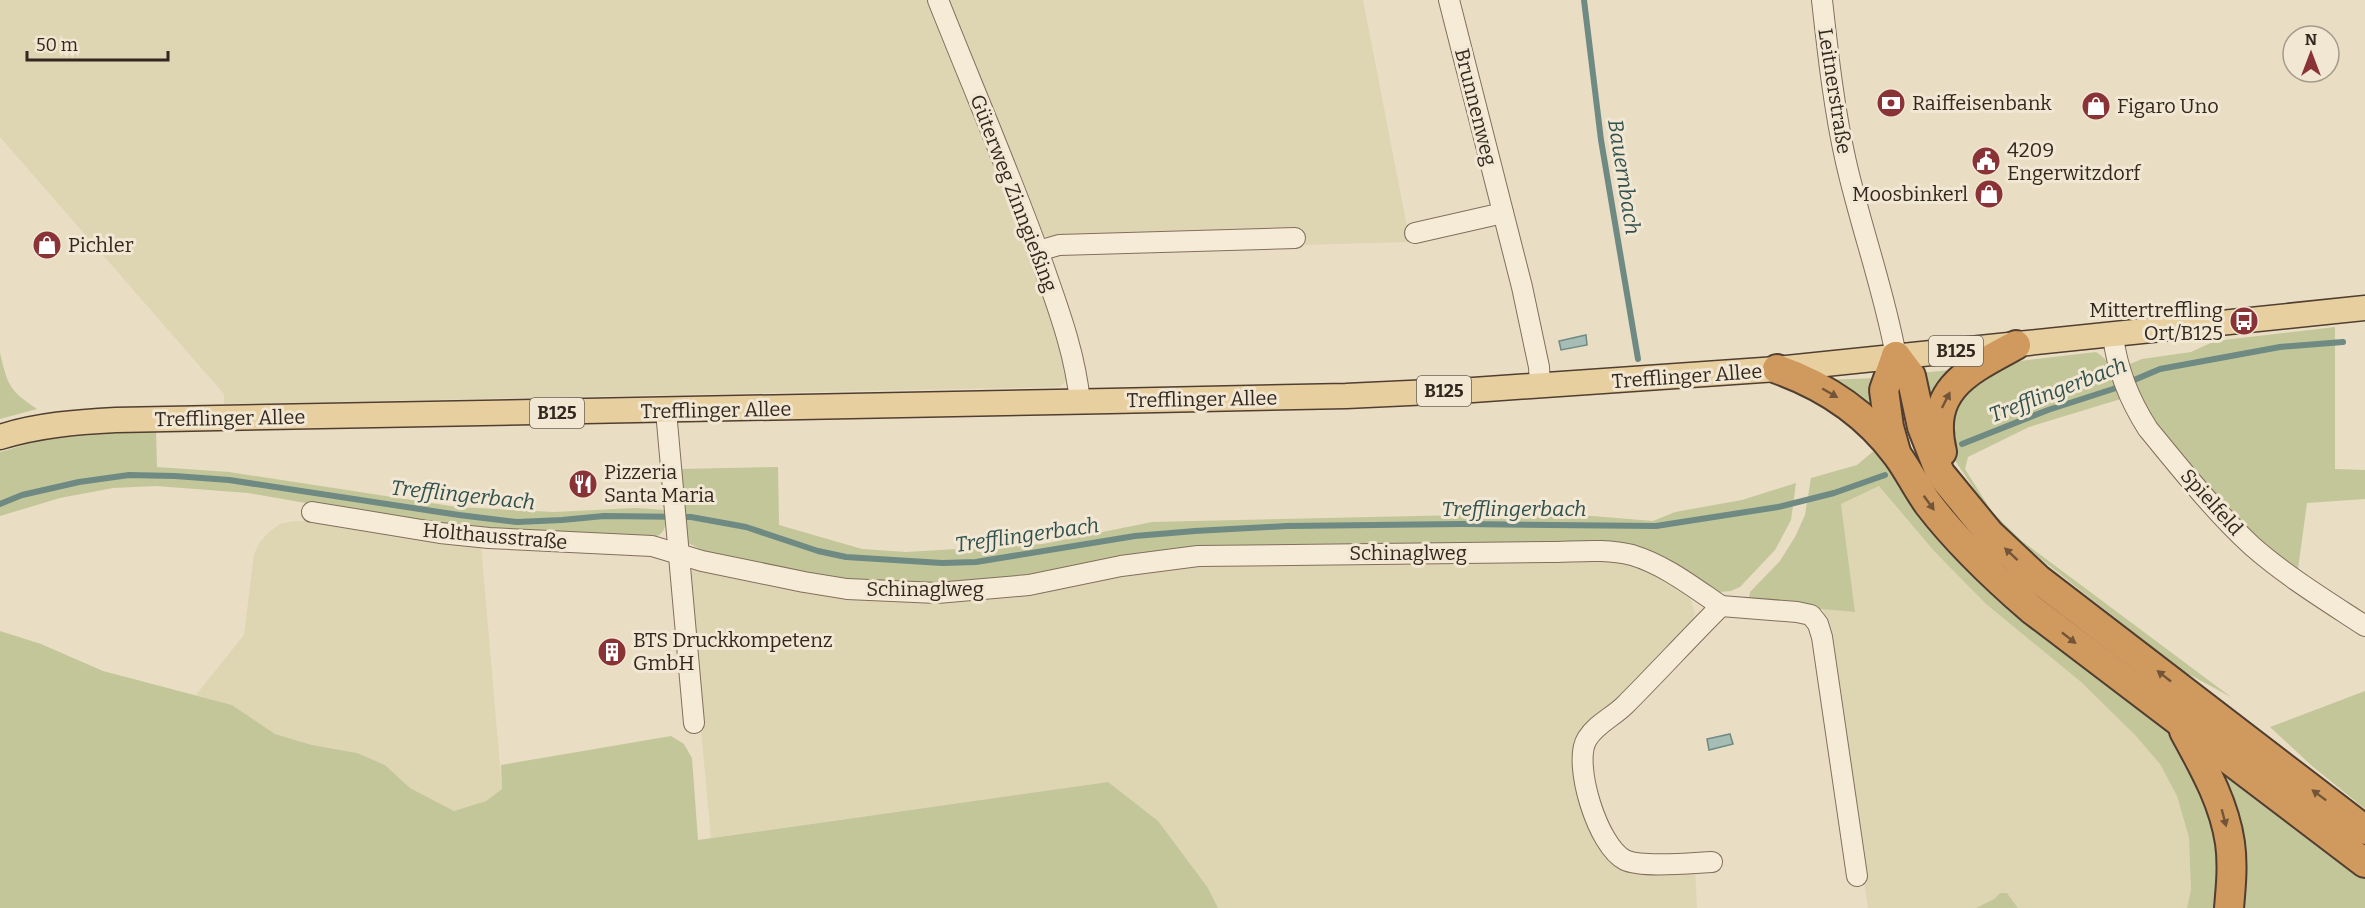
<svg xmlns="http://www.w3.org/2000/svg" width="2365" height="908" font-family="Bitter,serif">
  <rect width="100%" height="100%" fill="#e9ddc4"/>
  <!-- farmland -->
  <g fill="#ded5b3">
    <polygon points="0,0 932,0 1024,235 1062,341 1067,373 1065,382 1059,387 224,404 224,394 0,137"/>
    <polygon points="946,0 1363,0 1410,242 1301,245 1050,237 1042,235"/>
    <polygon points="1879,486 1934,551 1986,604 2081,682 2135,735 2160,764 2177,796 2189,838 2191,890 2187,908 2018,908 2007,893 2000,893 1994,899 1976,908 1868,908 1823,609 1855,612 1841,504"/>
    <polygon points="295,521 311,521 481,545 502,789 486,801 454,811 410,788 385,765 357,753 312,745 275,734 232,705 196,695 244,635 254,554 260,542 269,532 280,524"/>
    <polygon points="1617,559 1678,584 1690,598 1695,613 1690,625 1581,745 1610,858 1695,868 1697,908 1218,908 1208,888 1108,782 711,838 688,589 688,576 692,570"/>
  </g>
  <!-- green -->
  <g fill="#c2c699">
    <polygon points="2335,327 2335,469 2365,470 2365,499 2307,503 2298,569 2272,552 2243,526 2213,492 2148,416 2125,366 2142,359 2191,352 2215,341"/>
    <path d="M2096,352C2113,362 2117,381 2124,398L2029,427L1968,457L1965,469L1992,512L2022,541L2231,697L2181,670L2022,544L1991,514L1956,462L1949,443L1955,400L1966,388L2003,366L2020,361Z"/>
    <path d="M0,353C8,386 9,390 37,409L0,419Z"/>
    <polygon points="1961,369 1933,412 1920,373"/>
    <polygon points="1878,378 1878,411 1822,380"/>
    <path d="M156,430L157,467L229,472L457,507L554,512L636,508L665,510C667,534 663,538 638,538L432,525L248,493L156,486L113,488L60,498L0,516V452L45,439Z"/>
    <polygon points="1876,449 2175,739 2217,827 2218,908 2187,908 2191,890 2189,838 2177,796 2160,764 2135,735 2081,682 1986,604 1934,551 1879,486 1841,504 1855,612 1754,603 1749,598 1750,592 1780,561 1795,537 1805,515 1811,478 1857,465"/>
    <polygon points="778,467 779,525 862,549 906,552 1043,544 1152,522 1462,515 1580,515 1653,521 1675,512 1742,500 1796,483 1791,520 1775,550 1740,587 1731,591 1719,592 1609,546 1060,571 965,584 871,582 816,575 710,554 686,542 679,469"/>
    <polygon points="0,631 41,644 103,671 232,705 275,734 312,745 357,753 385,765 410,788 454,811 486,801 502,789 501,765 671,736 684,744 692,758 698,840 1108,782 1158,821 1208,888 1218,908 0,908"/>
    <polygon points="2365,691 2365,809 2312,766 2270,727"/>
    <polygon points="2200,746 2365,872 2365,908 2237,908"/>
    <polygon points="2000,893 2007,893 2018,908 1976,908 1994,899"/>
  </g>
  <!-- water -->
  <g fill="#a6bdb5" stroke="#6e8a82" stroke-width="1.5">
    <polygon points="1586,335 1587,345 1561,350 1559,341"/>
    <polygon points="1730,734 1733,744 1709,750 1707,739"/>
  </g>
  <g fill="none" stroke-linecap="round" stroke-linejoin="round">
    <!-- stream -->
    <g stroke="#6e8a82" stroke-width="6">
      <polyline points="1584,0 1601,140 1638,359"/>
      <polyline points="1962,444 2048,410 2113,389 2160,369 2280,347 2343,342"/>
      <polyline points="0,504 22,495 79,482 129,475 175,476 229,480 459,515 517,522 562,520 604,516 691,517 746,527 818,551 846,557 942,563 976,562 1135,536 1195,531 1287,526 1462,524 1656,526 1778,507 1834,493 1885,475"/>
    </g>
    <!-- minor casing -->
    <g stroke="#826f5d" stroke-width="22">
      <g id="minor">
        <path d="M938,0C973,88 1011,176 1043,265C1059,311 1075,353 1080,402"/>
        <polyline points="1449,0 1522,287 1539,367 1540,386"/>
        <path d="M1822,0C1828,54 1834,109 1846,162C1861,228 1884,290 1896,356"/>
        <polyline points="1415,233 1503,213"/>
        <polyline points="1038,251 1059,245 1295,238"/>
        <path d="M2113,336C2117,369 2130,401 2148,429C2181,469 2214,511 2252,546C2286,576 2327,601 2365,626"/>
        <polyline points="666,411 694,723"/>
        <path d="M312,512L440,533L489,538L652,546L702,561L804,582L847,589L937,593L1029,585L1121,566L1198,556L1548,552C1575,552 1605,548 1632,555C1665,565 1693,587 1721,606C1688,639 1657,673 1625,705C1613,717 1596,724 1587,739C1572,763 1598,847 1625,860C1642,868 1691,863 1712,862"/>
        <polyline points="1721,606 1797,612 1811,615 1818,624 1822,637 1857,876"/>
      </g>
    </g>
    <!-- major casing -->
    <g stroke="#503e30" stroke-width="27">
      <path id="major" d="M0,437C38,425 77,422 116,420L1110,401L1346,396L1473,390L1777,369L2365,308"/>
    </g>
    <!-- highway casing -->
    <g stroke="#503e30" stroke-width="32">
      <g id="highway">
        <polyline points="1896,356 1911,376 1922,427 1940,473 1990,534 2038,579 2365,830"/>
        <path d="M1777,369C1825,386 1866,413 1897,455C1909,471 1917,489 1929,505C1959,544 1994,577 2031,609L2365,863"/>
        <polyline points="1896,452 1889,427 1884,390 1896,356"/>
        <path d="M1942,452C1927,389 1968,371 2016,345"/>
        <path d="M2184,731C2203,766 2224,802 2230,843C2233,864 2231,886 2229,908"/>
      </g>
    </g>
    <!-- minor -->
    <use href="#minor" stroke="#f5ebd7" stroke-width="20"/>
    <!-- major -->
    <use href="#major" stroke="#e8cfa0" stroke-width="24"/>
    <!-- highway -->
    <use href="#highway" stroke="#d0995e" stroke-width="28"/>
  </g>
  <!-- one-way arrows -->
  <defs><path id="oneway-solid" d="M-6-.8H1V-3.2L6.5 0L1 3.2V.8H-6Z" transform="scale(1.5)"/></defs>
  <g fill="#725538">
    <use href="#oneway-solid" transform="translate(1830 393) rotate(30)"/>
    <use href="#oneway-solid" transform="translate(1946 400) rotate(-63)"/>
    <use href="#oneway-solid" transform="translate(1929 503) rotate(54)"/>
    <use href="#oneway-solid" transform="translate(2011 554) rotate(-137)"/>
    <use href="#oneway-solid" transform="translate(2069 638) rotate(38)"/>
    <use href="#oneway-solid" transform="translate(2164 676) rotate(-142)"/>
    <use href="#oneway-solid" transform="translate(2319 795) rotate(-143)"/>
    <use href="#oneway-solid" transform="translate(2224 818) rotate(75)"/>
  </g>
  <!-- icons -->
  <defs>
    <g id="bank-disc" transform="scale(1.5)"><circle r="9.5" fill="#8a3337" stroke="#f1e7d3"/><path d="M-6-4H6V4H-6ZM0-2.3a2.3 2.3 0 1 0 0 4.6a2.3 2.3 0 1 0 0-4.6Z" fill="#fff"/></g>
    <g id="shop-disc" transform="scale(1.5)"><circle r="9.5" fill="#8a3337" stroke="#f1e7d3"/><path d="M-5-2.5h2.3a2.7 3.5 0 0 1 5.4 0H5L5.5 6h-11ZM-1.5-2.5h3a1.5 2.3 0 0 0-3 0Z" fill="#fff"/></g>
    <g id="civic-disc" transform="scale(1.5)"><circle r="9.5" fill="#8a3337" stroke="#f1e7d3"/><path d="M-.6-6.5H3V-4.5H.6V-3L4-1V1h2V6H-6V1h2V-1L-.6-3ZM-1.2 2.5V6h2.4V2.5Z" fill="#fff"/></g>
    <g id="bus-disc" transform="scale(1.5)"><circle r="9.5" fill="#8a3337" stroke="#f1e7d3"/><path d="M-5-6H5V4H4V6H2V4H-2V6H-4V4H-5ZM-3.5-4V0h7V-4ZM-3.5 1.2v1.5H-2V1.2ZM2 1.2v1.5H3.5V1.2Z" fill="#fff"/></g>
    <g id="restaurant-disc" transform="scale(1.5)"><circle r="9.5" fill="#8a3337" stroke="#f1e7d3"/><path d="M-5-6h1v4h1v-4h1v4h1v-4h1v5L-1.5 .5V6h-2V.5L-5-1ZM5-6V6H3V1.5H1.5Q1.5-4 5-6Z" fill="#fff"/></g>
    <g id="building-disc" transform="scale(1.5)"><circle r="9.5" fill="#8a3337" stroke="#f1e7d3"/><path d="M-4-6H4V6H1V3H-1V6H-4ZM-2.5-4.3h1.7v1.8h-1.7ZM.8-4.3h1.7v1.8H.8ZM-2.5-1h1.7V.8h-1.7ZM.8-1h1.7V.8H.8Z" fill="#fff"/></g>
  </defs>
  <g fill-rule="evenodd">
    <use href="#bank-disc" x="1891" y="103"/>
    <use href="#shop-disc" x="2096" y="106"/>
    <use href="#civic-disc" x="1986" y="161"/>
    <use href="#shop-disc" x="1989" y="194"/>
    <use href="#shop-disc" x="47" y="245"/>
    <use href="#bus-disc" x="2244" y="321"/>
    <use href="#restaurant-disc" x="583" y="484"/>
    <use href="#building-disc" x="612" y="652"/>
  </g>
  <g text-anchor="middle" stroke-width="6" stroke-linejoin="round" paint-order="stroke">
    <!-- shield labels -->
    <g fill="#f1e7d3" stroke="#6c6155" stroke-width="1.5">
      <rect x="1929" y="336" width="54" height="30" rx="4.5"/>
      <rect x="1417" y="376" width="54" height="30" rx="4.5"/>
      <rect x="530" y="398" width="54" height="30" rx="4.5"/>
    </g>
    <g font-size="18" font-weight="bold" fill="#33281f">
      <text x="1956" y="357">B125</text>
      <text x="1444" y="397">B125</text>
      <text x="557" y="419">B125</text>
    </g>
    <!-- street labels -->
    <g font-size="20" fill="#33281f" stroke="#f1e7d3">
      <text transform="translate(1835 91) rotate(81)" y="7">Leitnerstraße</text>
      <text transform="translate(1476 107) rotate(76)" y="7">Brunnenweg</text>
      <text transform="translate(1014 193) rotate(69)" y="7">Güterweg Zinngießing</text>
      <text transform="translate(1687 376) rotate(-4)" y="7">Trefflinger Allee</text>
      <text transform="translate(1202 399) rotate(-1)" y="7">Trefflinger Allee</text>
      <text transform="translate(716 410) rotate(-1)" y="7">Trefflinger Allee</text>
      <text transform="translate(230 418) rotate(-1)" y="7">Trefflinger Allee</text>
      <text transform="translate(2212 502) rotate(48)" y="7">Spielfeld</text>
      <text transform="translate(495 536) rotate(5)" y="7">Holthausstraße</text>
      <text x="1408" y="560">Schinaglweg</text>
      <text x="925" y="596">Schinaglweg</text>
    </g>
    <!-- poi labels -->
    <g font-size="20" fill="#33281f" stroke="#f1e7d3" text-anchor="start">
      <text x="1912" y="110">Raiffeisenbank</text>
      <text x="2117" y="113">Figaro Uno</text>
      <text x="2007" y="157">4209<tspan x="2007" dy="23">Engerwitzdorf</tspan></text>
      <text x="1968" y="201" text-anchor="end">Moosbinkerl</text>
      <text x="68" y="252">Pichler</text>
      <text x="2223" y="317" text-anchor="end">Mittertreffling<tspan x="2223" dy="23">Ort/B125</tspan></text>
      <text x="604" y="479">Pizzeria<tspan x="604" dy="23">Santa Maria</tspan></text>
      <text x="633" y="647">BTS Druckkompetenz<tspan x="633" dy="23">GmbH</tspan></text>
    </g>
    <!-- water labels -->
    <g font-size="21" font-style="italic" fill="#30514e" stroke="#f1e7d3">
      <text transform="translate(1624 177) rotate(81)" y="7">Bauernbach</text>
      <text transform="translate(2058 390) rotate(-21)" y="7">Trefflingerbach</text>
      <text transform="translate(463 495) rotate(6)" y="7">Trefflingerbach</text>
      <text x="1514" y="516">Trefflingerbach</text>
      <text transform="translate(1027 535) rotate(-8)" y="7">Trefflingerbach</text>
    </g>
  </g>
  <!-- north arrow -->
  <g transform="translate(2311 54)"><circle r="28" fill="#f1e7d3" stroke="#a59b8b" stroke-width="1.5"/>
  <path d="M0-4.5L10 22L0 15L-10 22Z" fill="#8a3337"/>
  <text y="-9" font-size="16" font-weight="bold" text-anchor="middle" fill="#33281f">N</text>
  </g>
  <!-- scale -->
  <path d="M27 51v9h141v-9" fill="none" stroke="#33281f" stroke-width="3"/>
  <text x="36" y="51" font-size="18" fill="#33281f" stroke="#f1e7d3" stroke-width="4.5" paint-order="stroke">50 m</text>
</svg>
